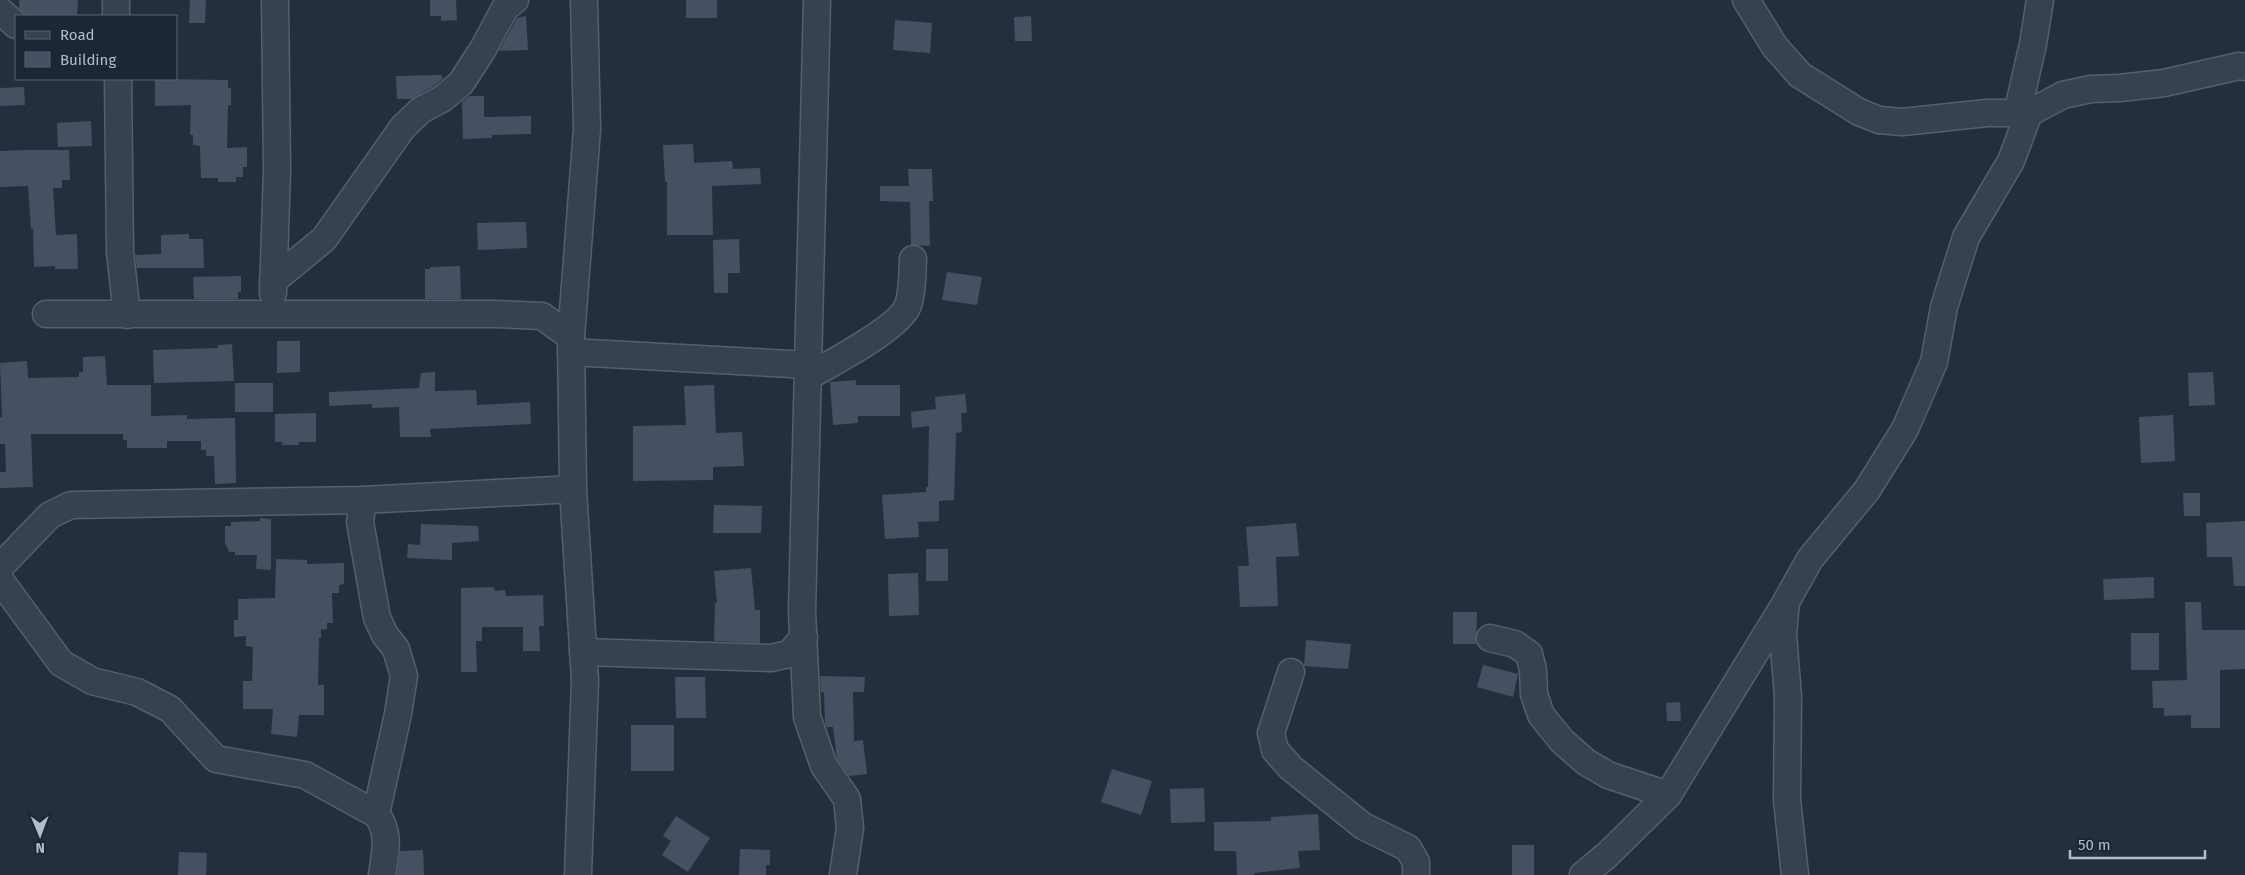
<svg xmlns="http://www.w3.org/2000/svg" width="2245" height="875" font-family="'Fira Sans',sans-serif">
  <rect width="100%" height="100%" fill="#242f3e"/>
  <!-- building -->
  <g fill="#455162">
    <polygon points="19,0 78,0 77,16 27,16 19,8"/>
    <polygon points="190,0 206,0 205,23 189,23"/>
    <polygon points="430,0 456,0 457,20 441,21 441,16 430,16"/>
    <rect x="686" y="0" width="31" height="18"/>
    <polygon points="526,16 528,50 499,51 517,18"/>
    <polygon points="1031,16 1032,41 1015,41 1014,17"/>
    <polygon points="895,20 932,23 930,53 893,50"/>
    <polygon points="442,75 442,79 434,86 411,99 397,99 396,76"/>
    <polygon points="155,79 228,80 228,88 231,88 231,105 228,105 227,148 247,147 247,167 243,167 243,177 236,177 236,182 218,182 218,178 201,178 200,146 193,145 193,135 190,135 191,105 155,106"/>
    <polygon points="24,87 25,105 0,106 0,88"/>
    <polygon points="469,96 484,96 484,117 531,116 531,134 492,135 492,138 463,139 462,102"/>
    <polygon points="91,121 92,146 58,147 57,123"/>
    <polygon points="693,144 694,163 732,161 733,169 760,168 761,184 712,186 713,235 667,235 667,182 665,182 663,145"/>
    <polygon points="25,150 69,150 70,180 62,180 62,188 53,188 56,235 77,234 78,269 55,269 55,266 34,267 33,229 31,229 28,186 0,187 0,151"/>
    <polygon points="908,169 932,169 933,201 929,201 930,246 911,245 910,202 880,201 880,186 909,186"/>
    <polygon points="526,222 527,248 478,250 477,223"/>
    <polygon points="189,234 189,239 203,239 204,268 137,268 135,255 161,254 161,235"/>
    <polygon points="739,239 740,273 728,273 728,293 714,293 713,240"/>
    <polygon points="460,266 461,299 425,299 425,269 430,269 430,267"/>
    <polygon points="947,272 982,277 977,305 942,300"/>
    <polygon points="241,276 241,291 238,292 238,299 194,299 193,277"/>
    <polygon points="277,341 300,341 300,372 277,373"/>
    <polygon points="232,344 234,381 154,383 153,350 218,348 218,345"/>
    <polygon points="105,356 107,385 151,385 151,416 187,415 187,419 235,418 236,483 215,484 214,456 206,456 206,450 201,450 201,441 167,441 167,448 127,448 127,440 123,440 123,434 31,434 33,487 0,488 0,472 6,472 5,444 0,444 0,417 2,417 0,363 27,361 28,378 79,377 79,372 83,372 83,357"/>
    <polygon points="435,372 435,391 476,390 477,405 530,402 531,424 430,429 431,437 400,437 399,407 372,408 372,404 329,406 329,392 419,388 421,373"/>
    <polygon points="2213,372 2215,405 2189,406 2188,373"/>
    <polygon points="856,380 856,385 900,385 900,416 858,416 858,423 833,425 830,382"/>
    <rect x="235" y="383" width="38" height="29"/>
    <polygon points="714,385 716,433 742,432 744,466 713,467 713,480 633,481 633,426 686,425 684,386"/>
    <polygon points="965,394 967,413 961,413 962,432 956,433 954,500 939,501 939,521 918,522 919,537 885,539 882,495 926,492 926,487 928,487 929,426 912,428 911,412 936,409 935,397"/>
    <polygon points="316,413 316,442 299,442 299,445 282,445 282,442 275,442 275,414"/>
    <polygon points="2173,415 2175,461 2141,463 2139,417"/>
    <polygon points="2183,493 2200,493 2200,516 2184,516"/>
    <polygon points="714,505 762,506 761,533 713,533"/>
    <polygon points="260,518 271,519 271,570 256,569 257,555 235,555 235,552 229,552 225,543 225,526 231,526 231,522 260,521"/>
    <polygon points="2245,521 2245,586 2234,586 2232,557 2207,557 2206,523"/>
    <polygon points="1296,523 1299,556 1276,557 1278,606 1240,607 1238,566 1249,566 1246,527"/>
    <polygon points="421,524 478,526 479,541 452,543 452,560 407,558 408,544 420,545"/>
    <rect x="926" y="549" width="22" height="32"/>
    <polygon points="276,559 307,560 307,564 344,563 344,584 339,585 339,593 332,593 333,623 327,623 327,629 321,630 321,638 319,638 318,685 324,685 324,715 299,715 297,737 271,734 273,709 243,709 243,681 252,681 253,647 246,646 246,636 234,637 234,620 238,620 238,599 275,598"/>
    <polygon points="751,568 755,610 760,610 760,643 714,641 715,603 717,603 714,571"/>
    <polygon points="918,573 919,615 889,616 888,574"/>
    <polygon points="2154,577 2154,598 2104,600 2103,579"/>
    <polygon points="494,587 495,591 505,590 506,596 543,595 544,626 539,626 540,651 523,651 523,627 482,627 482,641 476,641 477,672 461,672 461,588"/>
    <polygon points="2185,602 2201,602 2202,630 2245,630 2245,669 2220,670 2220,728 2191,728 2191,715 2164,716 2164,708 2153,708 2152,681 2187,680"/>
    <polygon points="1453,612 1477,612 1476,644 1453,644"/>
    <rect x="2131" y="633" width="28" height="37"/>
    <polygon points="1306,640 1351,644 1348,669 1304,666"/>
    <polygon points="1483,665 1518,674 1513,697 1477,687"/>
    <polygon points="820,676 865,677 864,692 853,692 854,741 863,740 867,774 849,776 837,759 833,727 826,727 825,722 824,692 821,693"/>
    <polygon points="675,677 705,677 706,718 676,718"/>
    <polygon points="1680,702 1681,721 1667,721 1666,703"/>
    <rect x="631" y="725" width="43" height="46"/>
    <polygon points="1112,769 1152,781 1141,815 1101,802"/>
    <polygon points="1204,788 1205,822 1171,823 1170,789"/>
    <polygon points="1318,814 1320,850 1298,851 1300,868 1254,873 1254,875 1237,875 1236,851 1214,851 1214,822 1271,821 1271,817"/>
    <polygon points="676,816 710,838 688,872 662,855 671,841 663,836"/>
    <rect x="1512" y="845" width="22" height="30"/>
    <polygon points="740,849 770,850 770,865 766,865 766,875 739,875"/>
    <polygon points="423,850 424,875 397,875 400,851"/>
    <polygon points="179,852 207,853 206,875 178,875"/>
  </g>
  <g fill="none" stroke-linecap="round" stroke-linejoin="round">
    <!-- minor casing -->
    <g stroke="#565f6c" stroke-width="29">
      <g id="minor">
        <polyline points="116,0 116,16"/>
        <polyline points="817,0 802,611 807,717 824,766 847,799 850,828 843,875"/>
        <polyline points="1746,0 1775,47 1800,75 1859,112 1879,120 1902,122 1987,113 2029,113"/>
        <polyline points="0,11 16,25"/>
        <polyline points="118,79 120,252 127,315"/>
        <polyline points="2017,114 2033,44 2040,0"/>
        <polyline points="273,281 324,239 403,127 421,110 442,99 461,83 483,49 505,8 515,0"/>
        <polyline points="273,293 277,171 275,0"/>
        <polyline points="46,314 496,314 542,316 571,337"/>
        <polyline points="571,352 809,365"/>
        <path d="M809,376C830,364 901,327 908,305C913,292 912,273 913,259"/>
        <polyline points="363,500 360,522 377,618 385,635 396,649 404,676 398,714 376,814"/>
        <polyline points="0,567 50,515 71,505 363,500 573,489"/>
        <path d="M0,580L61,663L92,681L137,692L170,709L216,759L305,775L376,814C391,832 385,853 382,875"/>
        <polyline points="1490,638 1515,644 1529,654 1533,670 1534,694 1541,715 1562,741 1586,762 1608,775 1668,795"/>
        <polyline points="583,652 771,658 789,654 804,637"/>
        <polyline points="1291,672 1271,733 1275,750 1291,768 1363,826 1408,848 1416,862 1416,875"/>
        <polyline points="578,875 585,680 573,489 571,337 587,129 584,0"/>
        <polyline points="1583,875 1607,855 1668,795 1783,607"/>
        <polyline points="1795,875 1787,800 1788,697 1783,634 1786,602 1810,559 1867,490 1905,429 1934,362 1944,307 1966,237 2011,161 2029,113 2063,95 2091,89 2120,88 2164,83 2239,66 2245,67"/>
      </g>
    </g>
    <!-- minor -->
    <use href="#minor" stroke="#38414e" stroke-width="26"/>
  </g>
  <!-- legend -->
  <rect x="15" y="15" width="162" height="65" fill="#1d2633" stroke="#59626f"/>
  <rect x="25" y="31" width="25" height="8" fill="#38414e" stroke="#59626f"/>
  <text x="60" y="40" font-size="15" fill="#b4bcc9">Road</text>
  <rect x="25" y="52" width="25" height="15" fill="#455162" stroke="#59626f"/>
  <text x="60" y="65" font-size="15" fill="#b4bcc9">Building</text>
  <!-- north arrow -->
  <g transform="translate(40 835) rotate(179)" stroke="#1d2633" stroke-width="4" paint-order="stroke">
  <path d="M0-4L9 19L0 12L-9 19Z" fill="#b4bcc9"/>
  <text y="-8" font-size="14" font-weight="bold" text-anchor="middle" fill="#b4bcc9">N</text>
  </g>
  <!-- scale -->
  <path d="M2070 850v8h135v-8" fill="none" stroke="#b4bcc9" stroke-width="2.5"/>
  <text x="2078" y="850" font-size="15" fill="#b4bcc9" stroke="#1d2633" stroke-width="4" paint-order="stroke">50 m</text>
</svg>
